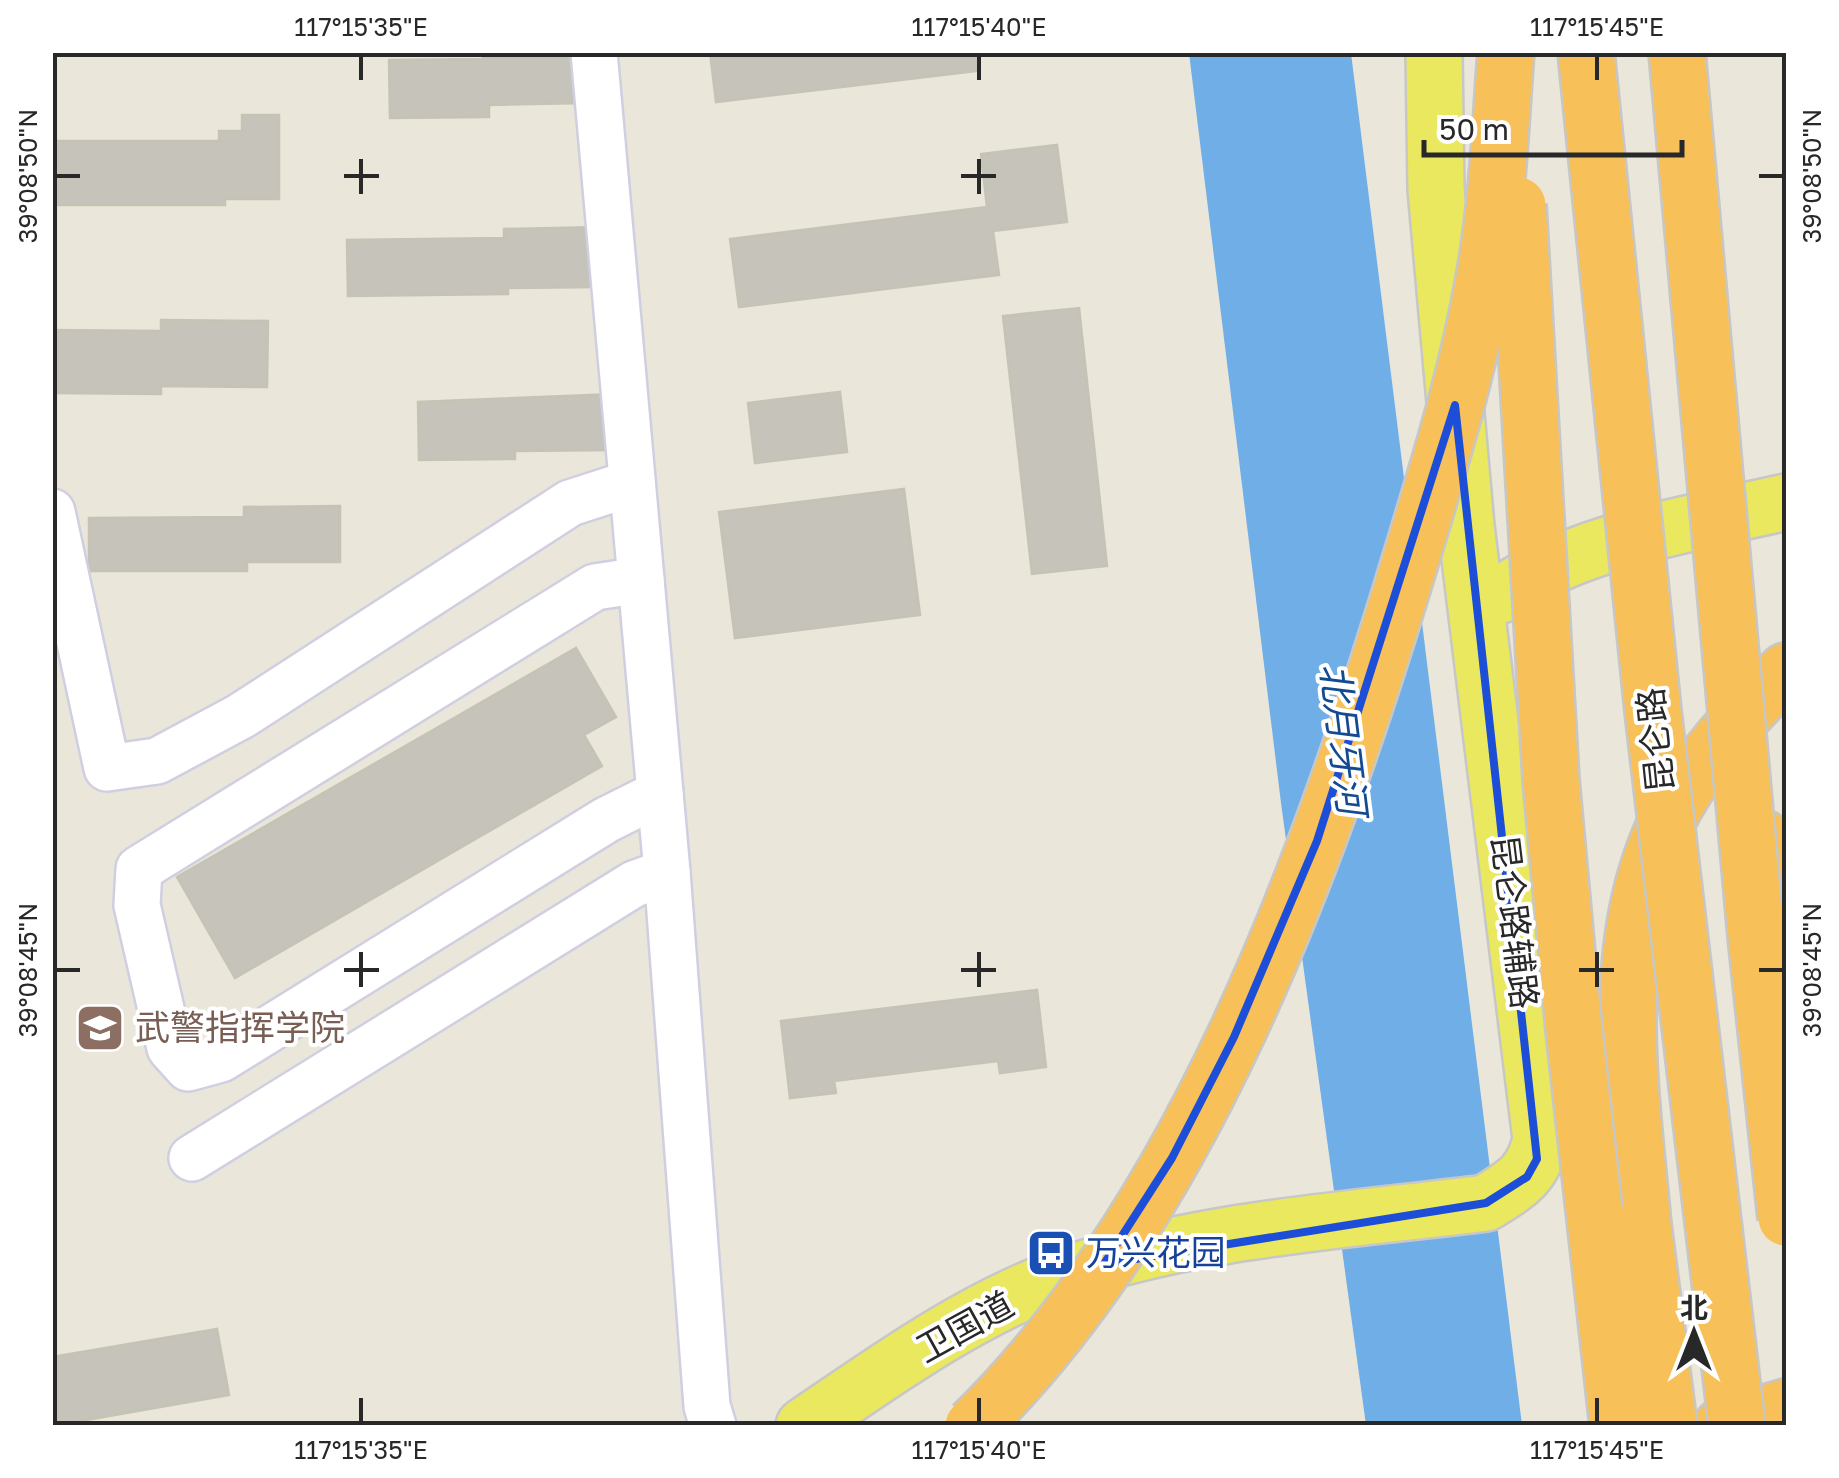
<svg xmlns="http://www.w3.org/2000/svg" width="1839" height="1478" font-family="'Golos Text','Noto Sans SC',sans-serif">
  <rect width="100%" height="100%" fill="#eae7da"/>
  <!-- water -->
  <polygon fill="#70aee8" points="1189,53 1351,53 1522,1425 1366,1425 1281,803"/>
  <!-- building -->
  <g fill="#c5c3ba" stroke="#c5c3b4" stroke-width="2.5">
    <polygon points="483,52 581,52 582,103 489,105 489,117 390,118 389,60 483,59"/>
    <polygon points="710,52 975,52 977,71 716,102"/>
    <polygon points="242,115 279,115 279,199 225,199 225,205 52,205 52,141 219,141 219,131 242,131"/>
    <polygon points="1057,145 1067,222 993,231 999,275 739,307 730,239 987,207 981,154"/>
    <polygon points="600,227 600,287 508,288 508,294 348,296 347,240 504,238 504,229"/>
    <polygon points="1079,308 1107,566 1032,574 1003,316"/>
    <polygon points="161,320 268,321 267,387 161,386 161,394 52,393 52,330 161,331"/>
    <polygon points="840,392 847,452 755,463 748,403"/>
    <polygon points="615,394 615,450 515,451 515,459 419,460 418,402"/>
    <polygon points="904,489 920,615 735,638 719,512"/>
    <polygon points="340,506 340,562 247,562 247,571 89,571 89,518 244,517 244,507"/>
    <polygon points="576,648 616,717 584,735 602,766 235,978 177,877"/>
    <polygon points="1037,990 1046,1067 1000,1073 998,1061 834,1081 836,1093 790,1098 781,1021"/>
    <polygon points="217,1329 229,1395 52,1426 52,1357"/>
  </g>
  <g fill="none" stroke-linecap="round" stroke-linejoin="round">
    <!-- minor casing -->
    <g stroke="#d0cfe1" stroke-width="50">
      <g id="minor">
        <polyline points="594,52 667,872 707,1406 713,1426"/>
        <polyline points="52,512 107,768 157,761 241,716 570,503 632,483"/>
        <polyline points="641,580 595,587 139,869 137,905 170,1048 188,1068 221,1059 606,820 660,793"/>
        <polyline points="192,1158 634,884 667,872"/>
      </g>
    </g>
    <!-- major casing -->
    <g stroke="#c7c7c7" stroke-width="60">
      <g id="major">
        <path d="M1501,595C1577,540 1696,523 1786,502"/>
        <path d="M804,1426C885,1371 968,1311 1060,1277C1186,1230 1351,1220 1486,1203C1515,1185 1534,1175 1541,1139L1466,526L1436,189L1434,52"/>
      </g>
    </g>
    <!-- highway casing -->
    <g stroke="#c7c7c7" stroke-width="60">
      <g id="highway">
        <polyline points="1763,838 1786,932"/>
        <path d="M1643,1225C1630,1081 1602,915 1687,786C1715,743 1750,707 1786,671"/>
        <polyline points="1722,1426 1786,1407"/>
      </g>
    </g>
    <!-- minor -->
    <use href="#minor" stroke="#fff" stroke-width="45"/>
    <!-- major -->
    <use href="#major" stroke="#eae85f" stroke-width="55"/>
    <!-- highway -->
    <use href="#highway" stroke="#f7c058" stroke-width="55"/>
    <!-- highway-bridge casing -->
    <g stroke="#c7c7c7" stroke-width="60" stroke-linecap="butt">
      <g id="highway-bridge">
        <polyline points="1586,52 1653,711 1737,1426"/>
        <polyline points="1677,52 1756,936 1786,1218"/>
        <polyline points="1518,205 1551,780 1574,1030 1618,1426"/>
        <polyline points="1643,1225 1669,1426"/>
        <path d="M973,1426C1192,1211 1315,872 1403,585C1437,472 1474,358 1490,241C1499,179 1501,115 1506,52"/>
      </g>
    </g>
    <!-- highway-bridge -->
    <use href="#highway-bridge" stroke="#f7c058" stroke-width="55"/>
  </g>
  <!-- marked area -->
  <path fill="none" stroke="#1d4ed8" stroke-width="8" stroke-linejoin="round" d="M1455,405L1537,1159L1527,1177L1486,1203L1104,1264L1172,1158L1234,1037L1317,841Z"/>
  <!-- ticks -->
  <path fill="none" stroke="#282828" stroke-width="4" d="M361,55V80M979,55V80M1597,55V80M361,159V194M979,159V194M55,176H80M344,176H379M961,176H996M1759,176H1784M361,952V987M979,952V987M1597,952V987M55,970H80M344,970H379M961,970H996M1579,970H1614M1759,970H1784M361,1398V1423M979,1398V1423M1597,1398V1423"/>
  <!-- icons -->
  <defs>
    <g id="university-square" transform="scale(2.5)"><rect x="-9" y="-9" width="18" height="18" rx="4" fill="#8d6e63" stroke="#fff"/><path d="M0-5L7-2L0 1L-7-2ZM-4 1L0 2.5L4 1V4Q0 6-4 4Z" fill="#fff"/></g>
    <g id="bus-square" transform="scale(2.5)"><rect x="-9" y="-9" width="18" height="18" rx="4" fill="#1a4fb4" stroke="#fff"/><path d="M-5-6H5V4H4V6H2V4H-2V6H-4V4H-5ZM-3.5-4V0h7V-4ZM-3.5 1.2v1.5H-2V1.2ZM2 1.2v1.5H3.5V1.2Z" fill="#fff"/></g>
  </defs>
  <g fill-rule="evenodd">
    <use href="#university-square" x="100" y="1028"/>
    <use href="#bus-square" x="1051" y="1253"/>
  </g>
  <g text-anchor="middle" stroke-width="8" stroke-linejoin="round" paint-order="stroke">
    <!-- street labels -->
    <g font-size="35" fill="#282828" stroke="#fff">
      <text transform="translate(1656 740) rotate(-96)" y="12">昆仑路</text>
      <text transform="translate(1514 922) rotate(83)" y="12">昆仑路辅路</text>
      <text transform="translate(965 1327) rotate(-29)" y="12">卫国道</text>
    </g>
    <!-- education labels -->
    <g font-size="35" fill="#785e54" stroke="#fff" text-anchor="start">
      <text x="135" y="1040">武警指挥学院</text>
    </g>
    <!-- transit labels -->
    <g font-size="35" fill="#164399" stroke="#fff" text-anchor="start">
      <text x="1086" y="1265">万兴花园</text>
    </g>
    <!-- water labels -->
    <g font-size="38" font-style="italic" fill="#134a91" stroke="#fff">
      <text transform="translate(1343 739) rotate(83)" y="13">北月牙河</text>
    </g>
  </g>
  <!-- border -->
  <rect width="1839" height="1478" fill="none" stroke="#ffffff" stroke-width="110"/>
  <!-- north arrow -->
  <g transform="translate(1694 1333)" stroke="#ffffff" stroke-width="8" paint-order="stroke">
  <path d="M0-8L18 38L0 25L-18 38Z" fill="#282828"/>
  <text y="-15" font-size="28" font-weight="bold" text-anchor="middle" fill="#282828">北</text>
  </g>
  <!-- scale -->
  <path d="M1424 140v15h258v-15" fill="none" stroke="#282828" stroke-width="5"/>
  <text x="1439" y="140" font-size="30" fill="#282828" stroke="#ffffff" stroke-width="8" paint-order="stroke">50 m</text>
  <rect x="55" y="55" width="1729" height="1368" fill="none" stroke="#282828" stroke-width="4"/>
  <g font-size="25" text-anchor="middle" fill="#282828">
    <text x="361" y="36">117°15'35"E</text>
    <text x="979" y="36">117°15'40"E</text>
    <text x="1597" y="36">117°15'45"E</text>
    <text transform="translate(28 176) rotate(-90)" y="9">39°08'50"N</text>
    <text transform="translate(1812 176) rotate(-90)" y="9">39°08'50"N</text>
    <text transform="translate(28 970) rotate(-90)" y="9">39°08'45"N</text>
    <text transform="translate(1812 970) rotate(-90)" y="9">39°08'45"N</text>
    <text x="361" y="1459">117°15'35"E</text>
    <text x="979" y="1459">117°15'40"E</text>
    <text x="1597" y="1459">117°15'45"E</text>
  </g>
</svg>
